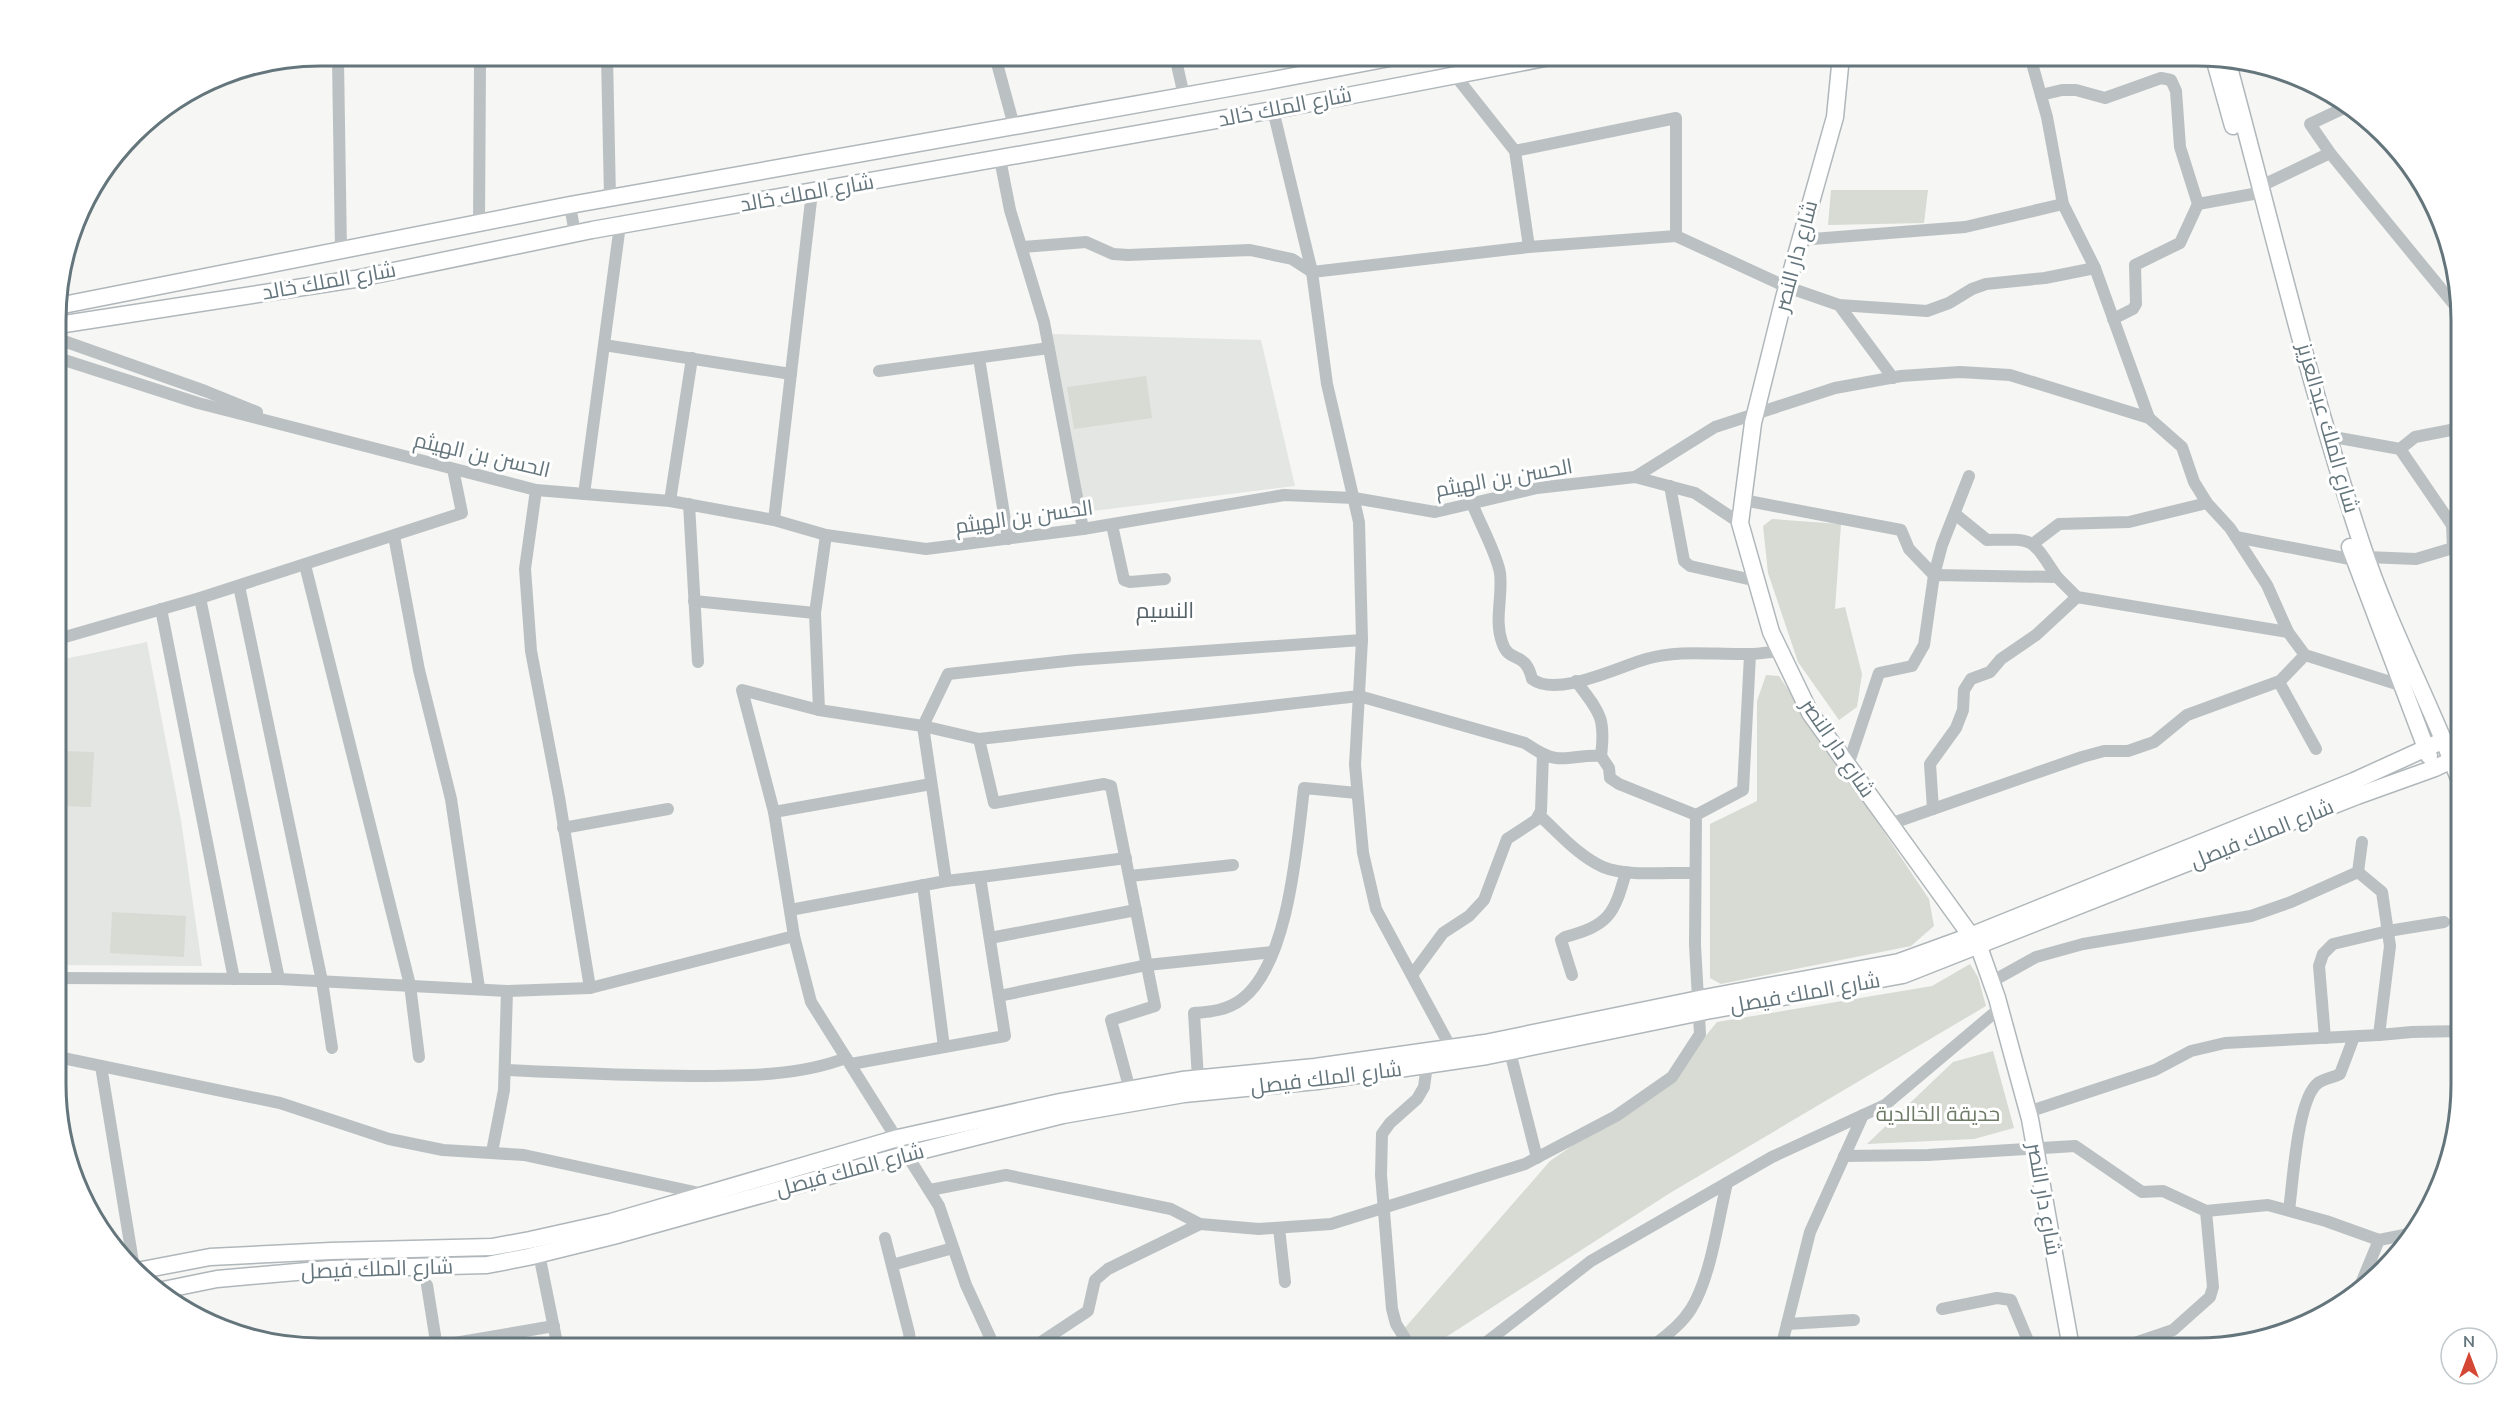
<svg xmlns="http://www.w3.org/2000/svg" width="2517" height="1404" font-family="'Nunito Sans',Cairo,sans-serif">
  <rect width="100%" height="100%" fill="#f6f6f4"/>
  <!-- built -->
  <g fill="#e4e6e4">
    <polygon points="1052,334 1261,340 1295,486 1085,512"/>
    <polygon points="147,642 181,820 202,966 58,965 58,802 64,659"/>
  </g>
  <!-- green -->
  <g fill="#d7dbd3">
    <polygon points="1831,190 1928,190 1924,223 1828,225"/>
    <polygon points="1146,376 1152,418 1074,429 1067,387"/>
    <polygon points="1772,519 1841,524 1835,609 1845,607 1862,674 1857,707 1839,720 1798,662 1768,573 1763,526"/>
    <polygon points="1766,675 1779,676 1929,899 1934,926 1911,946 1721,984 1710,978 1710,824 1757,801 1757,701"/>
    <polygon points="63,751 94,752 91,807 60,806"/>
    <polygon points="112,912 186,916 184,957 110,953"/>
    <polygon points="1970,964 1978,977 1986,1006 1670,1193 1429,1348 1394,1348 1390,1345 1550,1161 1672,1077 1717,1022 1932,986"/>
    <polygon points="1993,1051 2014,1128 1974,1139 1867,1144 1953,1062"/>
  </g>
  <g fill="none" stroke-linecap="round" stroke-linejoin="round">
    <!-- secondary casing -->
    <g stroke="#b0b7ba" stroke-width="19">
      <g id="secondary">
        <polyline points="1841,56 1835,117 1784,298 1753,423 1740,523 1771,632 1810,713 1979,947 1997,998 2030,1119 2071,1348"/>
        <polyline points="2214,58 2233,126"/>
        <path d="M2227,60C2271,222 2309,386 2362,545C2389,627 2431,704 2461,784"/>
        <polyline points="58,306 570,205 1268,81 1400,56"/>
        <polyline points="58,325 355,279 592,230 1290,107 1555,56"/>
        <polyline points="2350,547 2429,756"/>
        <polyline points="142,1270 210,1257 331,1251 492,1247 530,1240 611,1222 898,1138 1060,1102 1182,1080 1315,1067 1485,1043 1704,998 1899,962 1965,938 2354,781 2444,740"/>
        <polyline points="163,1290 217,1279 330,1269 487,1265 528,1257 613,1236 908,1154 1063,1115 1184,1094 1317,1081 1487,1056 1706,1011 1903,975 2357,796 2435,768 2452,760 2461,753"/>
      </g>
    </g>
    <!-- street -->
    <g stroke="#bbc1c3" stroke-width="12">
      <polyline points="607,56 610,198"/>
      <polyline points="995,56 1014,126"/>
      <polyline points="1175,56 1184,96"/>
      <polyline points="2030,56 2047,117 2063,204 2095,268 2149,418"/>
      <polyline points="338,60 341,251"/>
      <polyline points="1454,74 1515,151 1529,247 1676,236 1676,118 1515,151"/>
      <polyline points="2041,95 2062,90 2076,90 2105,98 2161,78 2171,80 2176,91 2180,147 2198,204 2253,194"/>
      <polyline points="1273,110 1312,272 1327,384 1359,522 1362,640 1355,765 1363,853 1376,909 1451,1048"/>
      <polyline points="2330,153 2310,124 2346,107"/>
      <polyline points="1000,159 1010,210 1044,322 1083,529"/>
      <polyline points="2261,186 2330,153 2461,313"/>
      <polyline points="570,205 575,234"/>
      <polyline points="479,223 480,64"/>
      <polyline points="1676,236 1787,287 1839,305 1893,378"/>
      <polyline points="1800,240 1965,227 2063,204"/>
      <polyline points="1023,247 1086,242 1113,254 1128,255 1250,250 1292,259 1312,272 1529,247"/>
      <polyline points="1839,305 1927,311 1949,303 1972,289 1986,284 2045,278 2095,268"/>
      <polyline points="2113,319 2133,309 2136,304 2135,265 2180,243 2198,204"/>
      <polyline points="58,339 205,391 257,412"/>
      <polyline points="604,345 791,374"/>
      <polyline points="58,358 198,403 536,490 670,501 774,520 826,535 926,549 1083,529 1284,495 1354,498 1435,512 1537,488 1635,477 1695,493 1740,523"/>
      <polyline points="979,358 1008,539"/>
      <polyline points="879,371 1049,348"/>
      <polyline points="2328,436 2400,449 2452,525 2461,524"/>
      <polyline points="2400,449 2415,437 2461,428"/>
      <polyline points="1635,477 1715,427 1835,388 1901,376 1960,372 2010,375 2149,418 2182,447 2194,482 2207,503 2230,528 2267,585 2288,632 2305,655 2403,686"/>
      <polyline points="1670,486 1684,561 1690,566 1757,581"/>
      <polyline points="536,490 525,569 531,651 559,797 590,988"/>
      <polyline points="584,494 620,225"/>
      <polyline points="1743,500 1901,530 1909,549 1934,575"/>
      <polyline points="670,501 692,358"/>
      <path d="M1472,503C1479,522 1497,554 1500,573C1503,597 1494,619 1502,642C1509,665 1525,649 1532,679C1557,698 1618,667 1646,659C1680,649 1714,655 1748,654C1759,654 1770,652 1780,651"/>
      <polyline points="689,504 698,662"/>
      <path d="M1955,514L1987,540C2036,539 2030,537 2057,577"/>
      <polyline points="774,520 812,192"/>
      <polyline points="1112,525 1124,580 1130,582 1165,579"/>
      <polyline points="2452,525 2453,548 2461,565"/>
      <polyline points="394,536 419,670 451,799 479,988"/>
      <polyline points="2236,537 2355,560"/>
      <polyline points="2034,543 2059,524 2129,522 2207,503"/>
      <polyline points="2366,557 2416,559 2453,548"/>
      <polyline points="305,565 410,985 419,1057"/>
      <polyline points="1934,575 1942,545 1969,476"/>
      <polyline points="239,586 322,981 332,1048"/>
      <polyline points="200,598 279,979"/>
      <polyline points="694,601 815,613"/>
      <polyline points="161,609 234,979"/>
      <polyline points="58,639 200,598 462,513 453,469"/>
      <path d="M1576,681C1599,712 1606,716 1601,756"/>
      <polyline points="2279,682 2316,749"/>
      <polyline points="819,710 815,613 826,535"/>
      <polyline points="979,739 994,803 1104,784 1111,786 1155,1006 1111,1020 1130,1090"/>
      <polyline points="1848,765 1879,673 1912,666 1924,645 1934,575 2057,577 2077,597 2288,632"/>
      <polyline points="1933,809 1930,764 1956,728 1963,710 1964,690 1971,679 1990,672 2001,659 2036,635 2077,597"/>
      <polyline points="774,812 931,784"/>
      <path d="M1539,815C1559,833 1578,856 1603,867C1627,877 1669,872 1695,873"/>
      <polyline points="1890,824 2082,757 2104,751 2128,751 2154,742 2187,715 2280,681 2305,655"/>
      <polyline points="563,828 668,809"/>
      <polyline points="2358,872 2382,892 2390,946 2379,1035 2412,1032 2461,1031"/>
      <polyline points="1130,876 1233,865"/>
      <polyline points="981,877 1126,858"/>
      <polyline points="923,885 944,1047"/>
      <polyline points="790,910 946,881 923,726 948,674 1076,660 1362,640"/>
      <polyline points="990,938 1136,910"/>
      <polyline points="1412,975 1443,933 1469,916 1484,900 1507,839 1536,820 1541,811 1543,754"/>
      <path d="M1572,975L1561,940L1565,937C1609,925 1614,915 1626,872"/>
      <polyline points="58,978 279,979 507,991 590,988 794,936"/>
      <polyline points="1991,982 2036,957 2083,944 2251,916 2291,902 2358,872 2362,842"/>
      <polyline points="999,996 1147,965 1273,952"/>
      <polyline points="2325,1038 2319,966 2323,954 2333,944 2388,931 2444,922"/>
      <polyline points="1510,1052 1537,1158"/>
      <polyline points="58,1057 280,1103 389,1139 443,1150 524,1155 704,1194"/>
      <polyline points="851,1064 1005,1036 980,877 946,881"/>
      <polyline points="101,1066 133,1262"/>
      <path d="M506,1070C568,1073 630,1076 693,1076C743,1076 799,1076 846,1058"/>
      <path d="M1198,1079L1194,1013C1211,1012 1228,1010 1242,999C1289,963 1297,845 1304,788L1357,793"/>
      <polyline points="2028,1112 2155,1070 2191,1051 2225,1043 2379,1035"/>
      <polyline points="492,1152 504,1090 507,991"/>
      <polyline points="1844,1156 1928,1155 2075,1146 2142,1192 2163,1191 2206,1211 2268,1205 2326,1221 2379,1240"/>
      <polyline points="930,1190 1006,1175 1171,1209 1200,1224 1259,1229 1331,1224 1525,1164 1616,1116 1672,1077 1700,1034 1695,945 1696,815 1743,790 1750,655"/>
      <path d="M2289,1210C2293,1183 2297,1099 2318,1083C2325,1078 2333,1078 2340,1074L2354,1037"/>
      <polyline points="1279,1228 1285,1282"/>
      <polyline points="885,1238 909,1333 911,1348"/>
      <polyline points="539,1254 558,1348"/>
      <polyline points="892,1265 953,1248"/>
      <polyline points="427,1285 437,1348"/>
      <polyline points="2360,1286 2379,1240 2409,1234"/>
      <polyline points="1942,1309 1997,1298 2011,1300 2031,1348"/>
      <polyline points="1787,1324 1854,1320"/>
      <polyline points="437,1346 554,1326"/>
      <path d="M995,1348L966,1285L939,1206L811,1002L794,936L774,812L742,690L819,710L923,726L979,739L1359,696L1525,743C1534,749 1545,757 1556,758C1570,760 1585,754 1601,756L1609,768L1610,778L1619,784L1696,815"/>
      <polyline points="1032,1348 1088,1311 1095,1280 1108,1269 1200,1224"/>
      <polyline points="1411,1348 1396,1324 1392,1309 1381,1175 1382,1134 1390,1123 1417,1099 1424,1087 1427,1065"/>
      <polyline points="1479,1348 1591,1261 1772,1157 1885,1105 2000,1008"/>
      <path d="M1651,1348C1665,1336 1681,1325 1691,1309C1711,1277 1718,1220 1727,1183"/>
      <polyline points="1781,1348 1810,1232 1863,1115"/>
      <polyline points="2120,1348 2173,1330 2210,1297 2213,1287 2206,1211"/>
    </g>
    <!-- secondary -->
    <use href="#secondary" stroke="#fff" stroke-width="16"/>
  </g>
  <g text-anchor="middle" stroke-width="6" stroke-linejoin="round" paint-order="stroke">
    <!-- street labels -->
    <g font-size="21" fill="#64757c" stroke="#fff">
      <text transform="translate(1285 107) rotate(-11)" y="7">شارع الملك خالد</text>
      <text transform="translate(807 193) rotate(-10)" y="7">شارع الملك خالد</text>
      <text transform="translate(1796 256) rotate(-75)" y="7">شارع دار النصر</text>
      <text transform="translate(329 281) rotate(-10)" y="7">شارع الملك خالد</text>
      <text transform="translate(2328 428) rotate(74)" y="7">شارع الملك عبدالعزيز</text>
      <text transform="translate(482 455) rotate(13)" y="7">الحسن بن الهيثم</text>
      <text transform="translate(1504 478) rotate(-10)" y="7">الحسن بن الهيثم</text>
      <text transform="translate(1024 517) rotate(-8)" y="7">الحسن بن الهيثم</text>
      <text transform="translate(1838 748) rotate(56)" y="7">شارع دار النصر</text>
      <text transform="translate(2262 834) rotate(-22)" y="7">شارع الملك فيصل</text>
      <text transform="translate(1805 993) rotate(-10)" y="7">شارع الملك فيصل</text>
      <text transform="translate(1326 1078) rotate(-7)" y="7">شارع الملك فيصل</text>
      <text transform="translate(850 1170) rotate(-15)" y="7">شارع الملك فيصل</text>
      <text transform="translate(2044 1199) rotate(80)" y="7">شارع دار النصر</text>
      <text transform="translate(377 1269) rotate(-2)" y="7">شارع الملك فيصل</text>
    </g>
    <!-- park labels -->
    <g font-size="21" fill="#6c7a66" stroke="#fff">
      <text x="1938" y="1121">حديقة الخالدية</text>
    </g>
    <!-- neighbourhood labels -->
    <g font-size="22" fill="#556268" stroke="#fff">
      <text x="1165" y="618">النسيم</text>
    </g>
  </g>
  <!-- crop -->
  <path d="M0 0H2517V1404H0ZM320 66H2197A254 254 0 0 1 2451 320V1084A254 254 0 0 1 2197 1338H320A254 254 0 0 1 66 1084V320A254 254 0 0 1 320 66Z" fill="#fff" fill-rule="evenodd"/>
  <path fill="none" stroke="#64757c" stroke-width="3" d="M320 66H2197A254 254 0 0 1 2451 320V1084A254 254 0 0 1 2197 1338H320A254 254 0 0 1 66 1084V320A254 254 0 0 1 320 66Z"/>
  <!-- north arrow -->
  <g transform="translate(2469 1356)"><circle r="28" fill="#ffffff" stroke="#c1c8cb" stroke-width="1.5"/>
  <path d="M0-4.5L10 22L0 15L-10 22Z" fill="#d54735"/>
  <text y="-9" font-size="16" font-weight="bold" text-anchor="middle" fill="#64757c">N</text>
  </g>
</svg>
